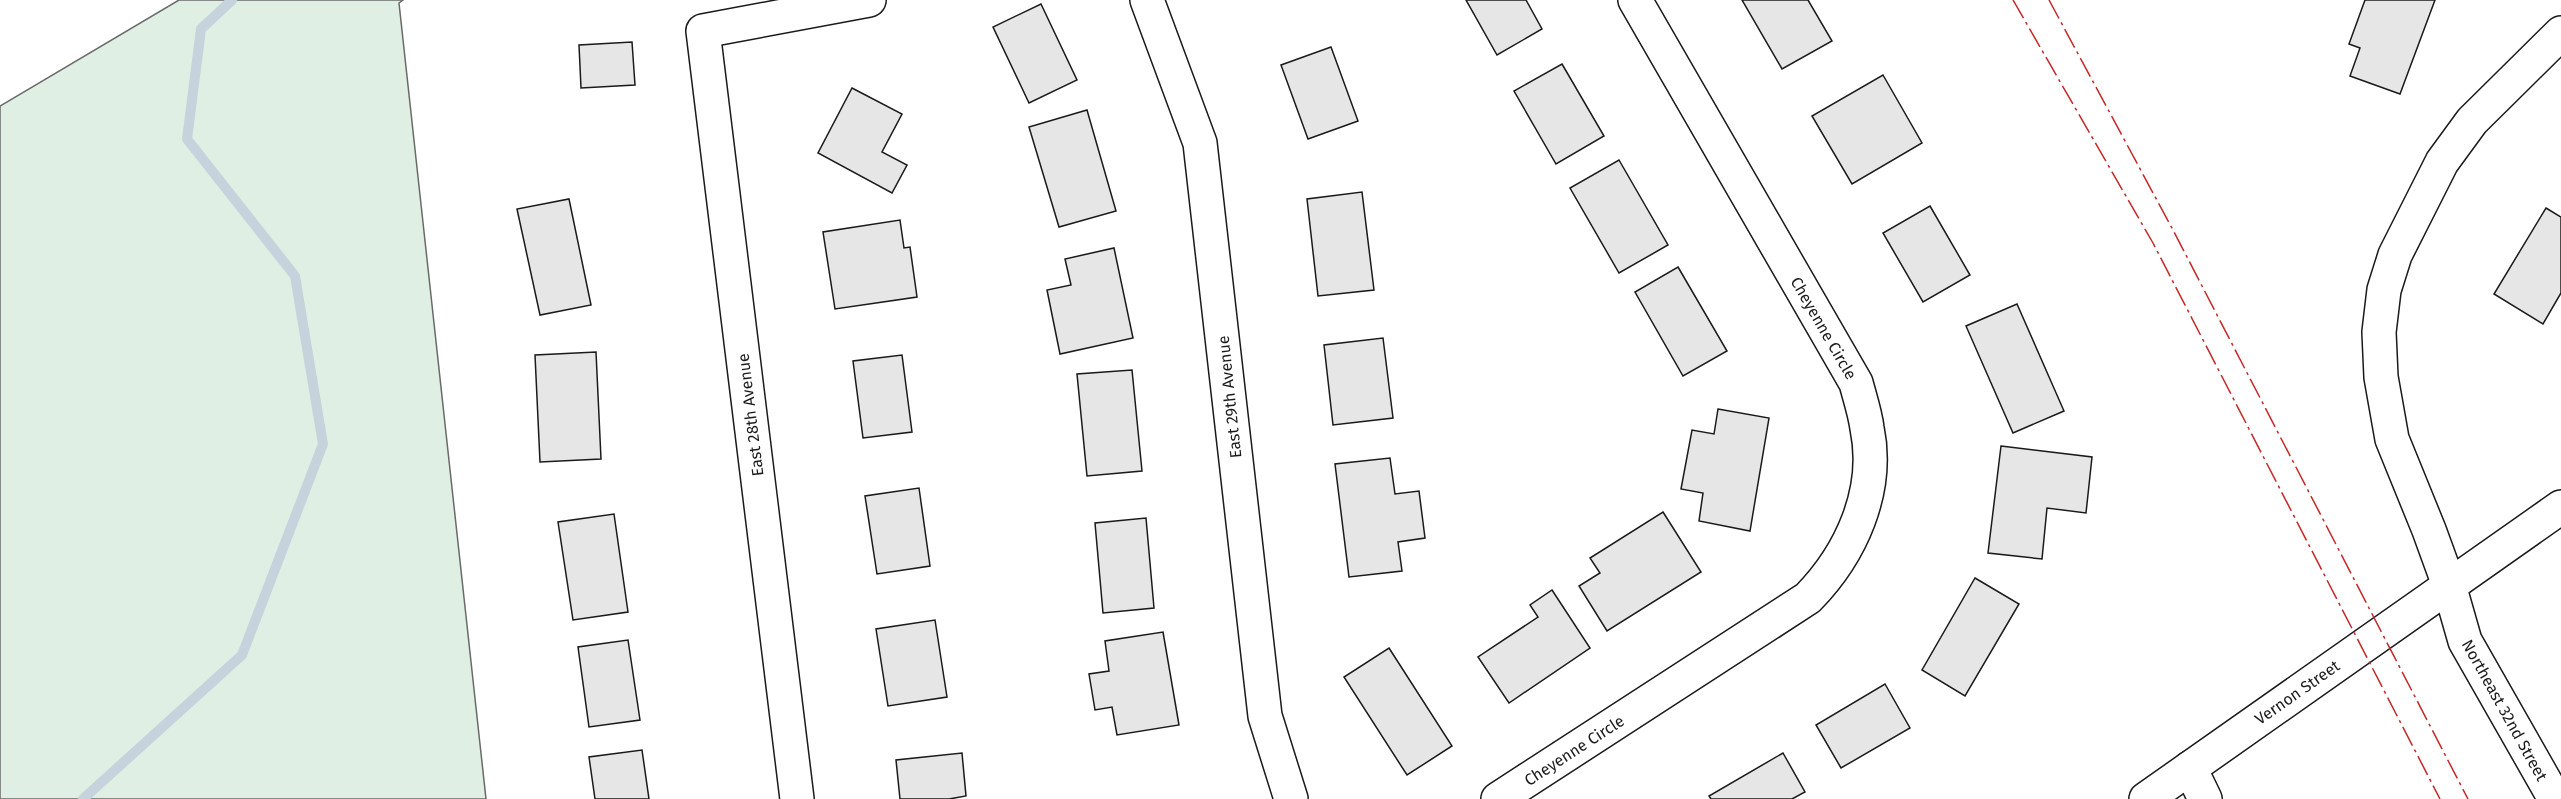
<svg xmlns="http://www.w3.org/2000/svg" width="2561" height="799" font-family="'Fira Sans',sans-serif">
  <rect width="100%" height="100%" fill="#fff"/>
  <!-- green -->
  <polygon fill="#e0efe3" stroke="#6a6a6a" stroke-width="1.5" points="179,0 403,0 399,3 486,799 0,799 0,106"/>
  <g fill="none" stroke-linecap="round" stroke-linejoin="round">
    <!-- stream -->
    <polyline stroke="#c6d2dc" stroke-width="10" points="83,799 242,655 323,444 295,276 187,139 201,29 232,0"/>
  </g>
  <!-- building -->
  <g fill="#e6e6e6" stroke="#1a1a1a" stroke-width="1.5">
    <polygon points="1466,0 1526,0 1542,29 1497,55"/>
    <polygon points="1742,0 1808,0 1832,41 1782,69"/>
    <polygon points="2365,0 2435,0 2400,94 2350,76 2360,48 2349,44"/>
    <polygon points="1041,4 1077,80 1029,103 993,27"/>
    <polygon points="632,42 635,85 581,88 579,45"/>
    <polygon points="1331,47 1358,121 1308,139 1281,65"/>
    <polygon points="1562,64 1604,136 1556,164 1514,91"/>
    <polygon points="1883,75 1922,143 1852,184 1812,116"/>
    <polygon points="852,88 902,114 882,152 907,165 892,193 818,153"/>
    <polygon points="1087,110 1116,211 1059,227 1029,127"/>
    <polygon points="1619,160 1668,245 1619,273 1570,188"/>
    <polygon points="1362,192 1374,290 1318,296 1307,199"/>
    <polygon points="569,199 591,305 540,315 517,209"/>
    <polygon points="1930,206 1970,275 1923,302 1883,233"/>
    <polygon points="2546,208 2561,217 2561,293 2543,324 2494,294"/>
    <polygon points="900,220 904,248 910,247 917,297 835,309 823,232"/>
    <polygon points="1114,248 1133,338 1060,354 1047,290 1071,285 1065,259"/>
    <polygon points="1678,267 1727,351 1683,376 1635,292"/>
    <polygon points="2017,304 2064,411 2013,433 1966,326"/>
    <polygon points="1383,338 1393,418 1333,425 1324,345"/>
    <polygon points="596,352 601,459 540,462 535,355"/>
    <polygon points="902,355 912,432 863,438 853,361"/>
    <polygon points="1132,370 1142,471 1087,476 1077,374"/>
    <polygon points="1718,409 1769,418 1750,531 1699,521 1703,493 1681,489 1692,430 1714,434"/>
    <polygon points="2001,446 2092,457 2086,513 2047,508 2042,559 1988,553"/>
    <polygon points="1390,458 1395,494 1419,491 1425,538 1398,542 1402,571 1349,577 1335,464"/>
    <polygon points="919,488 930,566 877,574 865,496"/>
    <polygon points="1663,512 1701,572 1607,631 1579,586 1600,573 1590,558"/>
    <polygon points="614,514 628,612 573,620 558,522"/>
    <polygon points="1146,518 1154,608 1103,613 1095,523"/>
    <polygon points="1975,578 2019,604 1965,696 1922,670"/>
    <polygon points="1552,590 1590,648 1509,703 1478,657 1538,617 1530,605"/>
    <polygon points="935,620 947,697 888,706 876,629"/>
    <polygon points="1163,632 1179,725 1117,735 1112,707 1095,710 1089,674 1109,671 1105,641"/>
    <polygon points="628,640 640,720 589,727 578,647"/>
    <polygon points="1389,648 1452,746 1407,775 1344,677"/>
    <polygon points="1885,684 1910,728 1841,768 1816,725"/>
    <polygon points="642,750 649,799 595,799 589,757"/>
    <polygon points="962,753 966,796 949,799 900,799 896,760"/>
    <polygon points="1783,753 1805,792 1792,799 1711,799 1709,796"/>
  </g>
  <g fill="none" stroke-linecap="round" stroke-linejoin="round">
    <!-- street casing -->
    <g stroke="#1a1a1a" stroke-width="36">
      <g id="street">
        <polyline points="1147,0 1200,143 1265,716 1291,799"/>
        <polyline points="2190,768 2205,799"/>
        <polyline points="797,799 703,31 869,0"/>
        <path d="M1498,799L1808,598C1851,554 1880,491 1867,428C1865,413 1860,398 1856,383L1635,0"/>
        <polyline points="2555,799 2465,641 2449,585 2429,530 2392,439 2381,377 2379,332 2384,290 2395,255 2442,162 2472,121 2561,33"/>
      </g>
    </g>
    <!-- secondary casing -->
    <g stroke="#1a1a1a" stroke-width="36">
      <polyline id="secondary" points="2146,799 2561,507"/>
    </g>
    <!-- street -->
    <use href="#street" stroke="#fff" stroke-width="33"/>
    <!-- secondary -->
    <use href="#secondary" stroke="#fff" stroke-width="33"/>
    <!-- power -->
    <g stroke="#c62828" stroke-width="1.5" stroke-dasharray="21 4.5 3 4.5" stroke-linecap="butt">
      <polyline points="2013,0 2153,243 2440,799"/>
      <polyline points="2049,0 2173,230 2468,799"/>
    </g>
  </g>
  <g text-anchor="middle" stroke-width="4.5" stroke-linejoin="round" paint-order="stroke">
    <!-- street labels -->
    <g font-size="16" fill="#1a1a1a" stroke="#fff">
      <text transform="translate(1824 328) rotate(60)" y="6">Cheyenne Circle</text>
      <text transform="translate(1229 397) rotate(-96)" y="6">East 29th Avenue</text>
      <text transform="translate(750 415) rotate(-97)" y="6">East 28th Avenue</text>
      <text transform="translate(2297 692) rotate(-35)" y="6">Vernon Street</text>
      <text transform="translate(2505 710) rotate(61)" y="6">Northeast 32nd Street</text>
      <text transform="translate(1574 750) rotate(-33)" y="6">Cheyenne Circle</text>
    </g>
  </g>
</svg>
